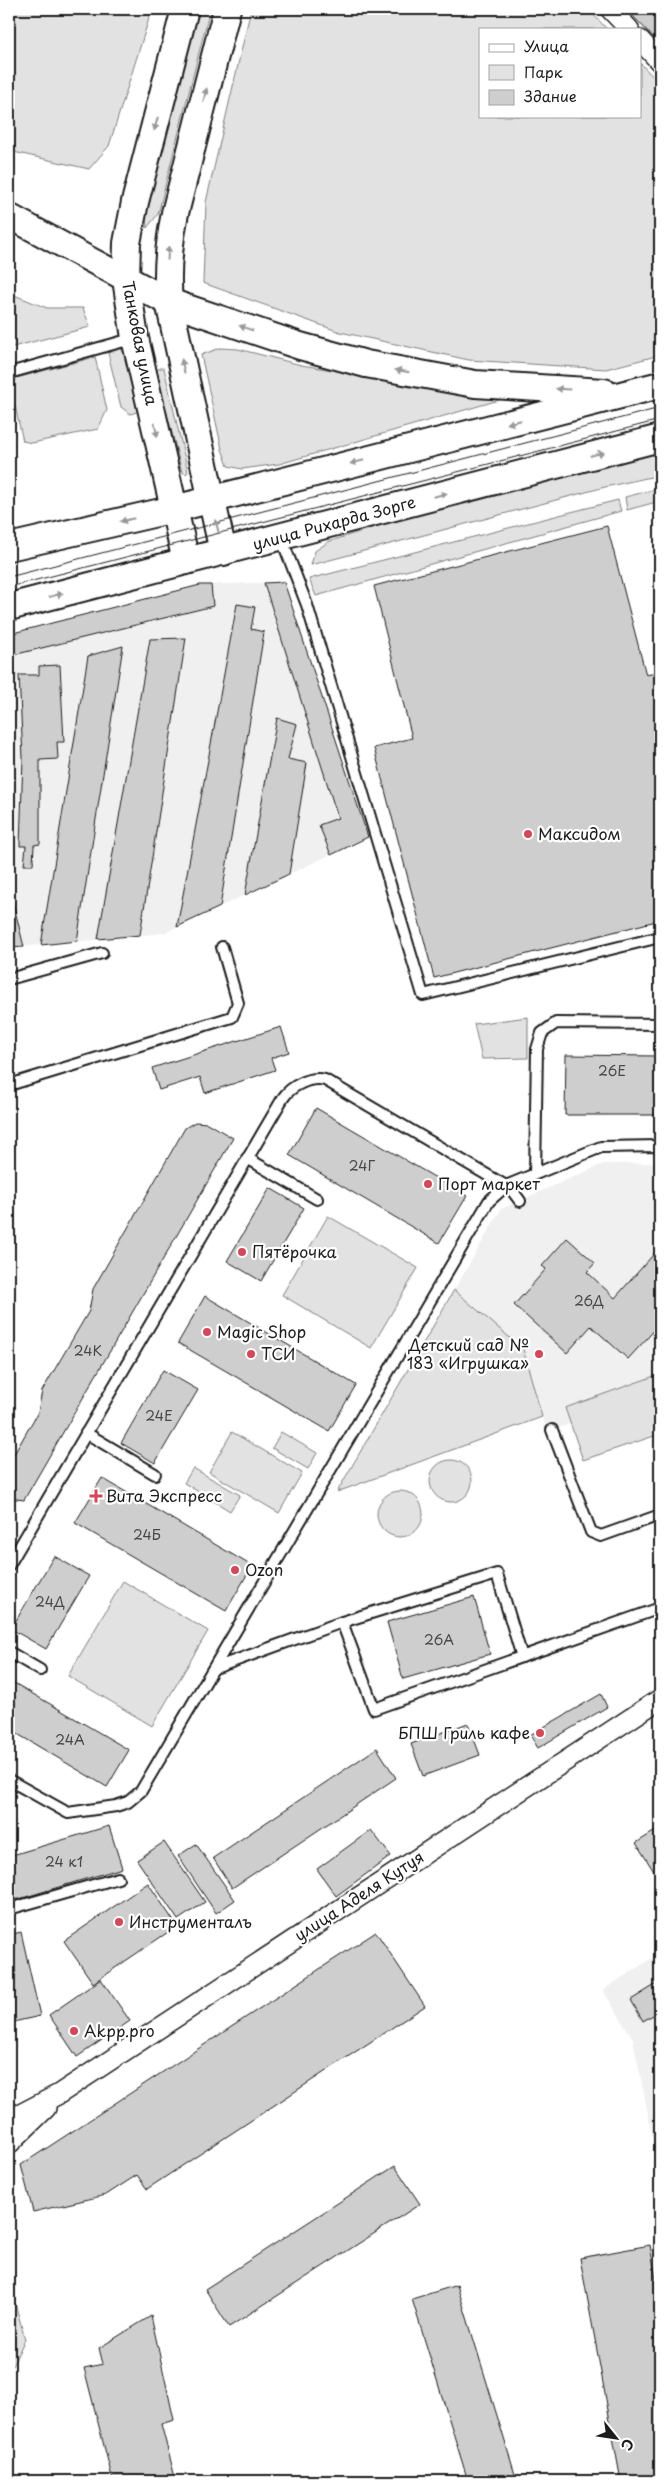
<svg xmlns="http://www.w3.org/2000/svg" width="669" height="2490" font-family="'Playpen Sans',sans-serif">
  <rect width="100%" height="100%" fill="#fff"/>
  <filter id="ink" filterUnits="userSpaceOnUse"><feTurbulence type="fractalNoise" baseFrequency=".02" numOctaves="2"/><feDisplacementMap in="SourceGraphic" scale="10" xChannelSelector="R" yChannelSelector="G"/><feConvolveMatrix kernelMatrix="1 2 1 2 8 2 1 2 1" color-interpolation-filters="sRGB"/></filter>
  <g filter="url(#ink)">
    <!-- built -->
    <g fill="#f0f0f0">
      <polygon points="284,582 368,837 164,933 9,948 9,634 200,585"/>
      <polygon points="660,1163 660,1434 583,1460 570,1424 548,1432 542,1417 338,1492 501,1209 603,1164"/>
      <polygon points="660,1953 660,2174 633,2039 603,1990"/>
    </g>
    <!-- green -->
    <g fill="#e2e2e2" stroke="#7f7f7f">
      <polygon points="9,9 152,9 109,146 89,169 9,151"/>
      <polygon points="198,9 210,9 158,214 147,228 145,212"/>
      <polygon points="251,9 588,9 607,29 480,29 480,116 640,116 640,63 660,84 660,355 606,369 469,360 340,332 203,283 206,202"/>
      <polygon points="9,293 47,308 83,308 90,327 9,348"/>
      <polygon points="120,348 129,359 144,410 130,414 121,407 108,353"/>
      <polygon points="220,348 238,349 301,365 506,398 279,464 242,469 228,466 222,449 201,355"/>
      <polygon points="95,357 107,410 98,429 32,443 23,441 9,380"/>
      <polygon points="160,368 164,368 188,472 186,474 182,472 156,371"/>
      <polygon points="660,450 660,475 605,487 311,565 315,551 328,542 420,512"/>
      <polygon points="660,488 660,501 627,510 625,497"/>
      <polygon points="618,500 621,511 316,596 309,579"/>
      <polygon points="528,1017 528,1058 482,1059 474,1024"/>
      <polygon points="328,1216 418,1268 371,1348 282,1295"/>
      <polygon points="454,1290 523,1349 542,1417 337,1492"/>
      <polygon points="660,1374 660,1434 583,1460 565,1408"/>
      <polygon points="232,1432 302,1473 279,1513 209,1472"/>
      <polygon points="281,1432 317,1453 308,1469 272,1448"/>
      <circle cx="451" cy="1481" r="21"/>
      <polygon points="193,1468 240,1495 230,1511 184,1483"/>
      <circle cx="400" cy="1514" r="23"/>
      <polygon points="123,1581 208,1631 152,1726 68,1676"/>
      <polygon points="9,2302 15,2303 25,2339 9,2373"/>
    </g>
    <!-- building -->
    <g fill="#cecece" stroke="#1c1c1c">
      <polygon points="626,9 660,9 660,44"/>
      <polygon points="607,526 646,675 660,672 660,920 434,978 374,748 412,738 374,586"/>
      <polygon points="284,582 368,837 331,855 319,825 338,818 264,583"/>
      <polygon points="200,585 211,585 213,606 9,656 9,634"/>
      <polygon points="237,604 255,607 251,629 264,632 220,907 177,927"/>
      <polygon points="186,638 140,935 98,939 150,639"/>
      <polygon points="123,646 77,941 41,945 88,656"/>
      <polygon points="60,665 64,742 57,742 58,759 40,760 40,844 34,845 33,865 24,865 26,846 20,846 23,758 19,675 39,675 39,666"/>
      <polygon points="277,718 297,724 288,759 307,763 289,874 245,895"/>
      <polygon points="9,886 24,947 9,948"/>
      <polygon points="281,1027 289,1052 271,1058 275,1070 205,1093 200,1077 159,1090 152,1068"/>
      <polygon points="566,1055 658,1056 657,1115 565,1115"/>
      <polygon points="316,1108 467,1196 439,1243 289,1155"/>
      <polygon points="195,1122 207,1123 233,1138 24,1500 10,1498 9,1504 9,1463 38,1412 42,1391 89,1311 93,1289 185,1128"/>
      <polygon points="270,1188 304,1208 261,1281 227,1261"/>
      <polygon points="567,1238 595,1263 587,1272 615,1298 660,1247 660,1324 628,1359 591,1326 567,1353 514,1305 546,1269 542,1266"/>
      <polygon points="205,1296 356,1385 329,1431 178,1343"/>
      <polygon points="163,1370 198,1390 155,1463 121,1443"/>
      <polygon points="102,1478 252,1566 226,1611 75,1523"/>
      <polygon points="54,1556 89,1576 46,1649 11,1629"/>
      <polygon points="474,1597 490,1654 403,1679 387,1622"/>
      <polygon points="9,1680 129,1750 107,1787 9,1729"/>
      <polygon points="601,1694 607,1707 538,1748 530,1735"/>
      <polygon points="468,1723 480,1755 423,1776 411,1744"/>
      <polygon points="377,1748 396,1778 232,1888 213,1858"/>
      <polygon points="109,1826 122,1868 9,1902 9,1856"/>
      <polygon points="660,1828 660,1881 636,1843"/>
      <polygon points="371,1830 391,1856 336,1896 317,1869"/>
      <polygon points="164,1842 205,1902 178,1920 137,1860"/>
      <polygon points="196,1844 235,1900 216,1913 178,1856"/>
      <polygon points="148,1883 177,1926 93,1983 64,1941"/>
      <polygon points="21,1932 40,2016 9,2023 9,1935"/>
      <polygon points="376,1932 425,2006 147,2189 137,2175 106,2195 33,2212 21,2165"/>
      <polygon points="101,1979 130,2021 77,2057 49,2015"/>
      <polygon points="660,1982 660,2011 643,2021 631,2000"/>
      <polygon points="395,2166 420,2204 229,2327 205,2289"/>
      <polygon points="650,2245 660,2302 660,2481 621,2481 580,2258"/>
      <polygon points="457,2285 517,2481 468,2481 412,2299"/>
      <polygon points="151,2316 174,2420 161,2424 176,2481 113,2481 84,2368 103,2364 99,2348"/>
    </g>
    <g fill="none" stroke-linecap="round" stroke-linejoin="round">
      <!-- service casing -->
      <g stroke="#1c1c1c" stroke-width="14">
        <g id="service">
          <polyline points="9,373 135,338"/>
          <polyline points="281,537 307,605 423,995 660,937"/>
          <polyline points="9,979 102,953"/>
          <polyline points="9,1085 232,1017 238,1003 222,947"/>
          <polyline points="247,1158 317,1199"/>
          <polyline points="535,1174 537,1049 542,1033 556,1023 660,1024"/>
          <polyline points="508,1185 520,1201"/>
          <polyline points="552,1430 591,1532 601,1536 660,1515"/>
          <polyline points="86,1433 155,1474"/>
          <path d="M9,1565L283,1098C291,1086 310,1076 325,1080L506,1186"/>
          <polyline points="342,1622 374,1709 660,1608"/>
          <polyline points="9,1652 40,1670"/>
          <polyline points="215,1668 342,1622 497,1574 522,1657"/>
          <polyline points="9,1780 68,1813 116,1806 128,1802 141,1791 489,1201 506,1186 601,1147 660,1146"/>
          <polyline points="9,1909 118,1878"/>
        </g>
      </g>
      <!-- minor casing -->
      <g stroke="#1c1c1c" stroke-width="22">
        <g id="minor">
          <polyline points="610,9 629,29"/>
          <polyline points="640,40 660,62"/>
          <polyline points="9,2120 59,2094 660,1699"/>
          <polyline points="9,2144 46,2108"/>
        </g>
      </g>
      <!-- tertiary casing -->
      <g stroke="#1c1c1c" stroke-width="28">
        <polyline id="tertiary" points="9,216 126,279"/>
      </g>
      <!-- secondary casing -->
      <g stroke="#1c1c1c" stroke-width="30">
        <g id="secondary">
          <polyline points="185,9 135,202 127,243 126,279 135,338 186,561"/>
          <polyline points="126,279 169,302 300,346 366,364 475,384 604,392"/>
          <polyline points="9,547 174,509 660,385"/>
          <path d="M223,552L169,302C166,271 169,243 175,213L227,9"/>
          <polyline points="9,607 660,438"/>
        </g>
      </g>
      <!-- service -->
      <use href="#service" stroke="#fff" stroke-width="10"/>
      <!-- minor -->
      <use href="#minor" stroke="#fff" stroke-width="19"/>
      <!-- tertiary -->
      <use href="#tertiary" stroke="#fff" stroke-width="24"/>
      <!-- secondary -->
      <use href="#secondary" stroke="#fff" stroke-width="26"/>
      <!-- tram -->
      <g stroke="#1c1c1c" stroke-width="1">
        <polyline points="9,577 660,408"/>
        <polyline points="9,587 660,420"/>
      </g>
    </g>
    <!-- one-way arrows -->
    <defs><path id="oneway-solid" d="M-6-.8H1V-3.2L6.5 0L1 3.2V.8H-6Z" transform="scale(1.25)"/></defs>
    <g fill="#999">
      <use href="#oneway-solid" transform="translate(205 95) rotate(-76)"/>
      <use href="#oneway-solid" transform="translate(156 124) rotate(105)"/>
      <use href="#oneway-solid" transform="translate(168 253) rotate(-86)"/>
      <use href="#oneway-solid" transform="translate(246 328) rotate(-161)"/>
      <use href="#oneway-solid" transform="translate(183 366) rotate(-102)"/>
      <use href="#oneway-solid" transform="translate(402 371) rotate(-170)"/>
      <use href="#oneway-solid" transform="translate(563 389) rotate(-177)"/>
      <use href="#oneway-solid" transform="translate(514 422) rotate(166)"/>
      <use href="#oneway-solid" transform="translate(156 430) rotate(77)"/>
      <use href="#oneway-solid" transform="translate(597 454) rotate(-15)"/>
      <use href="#oneway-solid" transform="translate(357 462) rotate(166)"/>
      <use href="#oneway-solid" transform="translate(440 495) rotate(-15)"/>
      <use href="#oneway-solid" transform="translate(127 520) rotate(167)"/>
      <use href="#oneway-solid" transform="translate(217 526) rotate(-104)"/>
      <use href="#oneway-solid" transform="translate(56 595) rotate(-15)"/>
    </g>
  </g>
  <!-- markers -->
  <g fill="#d1495b" stroke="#fff" stroke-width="2">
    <circle cx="528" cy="834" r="5"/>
    <circle cx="428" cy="1184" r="5"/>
    <circle cx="242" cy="1252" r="5"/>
    <circle cx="207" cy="1332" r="5"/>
    <circle cx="251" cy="1354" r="5"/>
    <circle cx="539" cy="1354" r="5"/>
    <path d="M93.5 1488.5h5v5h5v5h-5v5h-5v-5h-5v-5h5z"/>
    <circle cx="235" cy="1570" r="5"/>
    <circle cx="540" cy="1733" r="5"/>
    <circle cx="119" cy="1922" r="5"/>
    <circle cx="74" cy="2031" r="5"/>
  </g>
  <g text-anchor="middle" stroke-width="4.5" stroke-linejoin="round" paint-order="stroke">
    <!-- number labels -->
    <g font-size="14" fill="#484848">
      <text x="612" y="1076">26Е</text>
      <text x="362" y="1171">24Г</text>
      <text x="589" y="1306">26Д</text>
      <text x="88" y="1356">24К</text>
      <text x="159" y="1421">24Е</text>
      <text x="147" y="1540">24Б</text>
      <text x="50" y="1607">24Д</text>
      <text x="439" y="1645">26А</text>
      <text x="70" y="1745">24А</text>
      <text x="64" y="1867">24 к1</text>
    </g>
    <!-- street labels -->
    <g font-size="16" fill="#1c1c1c" stroke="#fff">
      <text transform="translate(140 343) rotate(79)" y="6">Танковая улица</text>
      <text transform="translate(334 523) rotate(-15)" y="6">улица Рихарда Зорге</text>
      <text transform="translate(359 1896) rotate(-33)" y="6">улица Аделя Кутуя</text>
    </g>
    <!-- poi labels -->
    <g font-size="16" fill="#1c1c1c" stroke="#fff" text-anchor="start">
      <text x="538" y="840">Максидом</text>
      <text x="438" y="1190">Порт маркет</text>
      <text x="252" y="1258">Пятёрочка</text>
      <text x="217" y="1338">Magic Shop</text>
      <text x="529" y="1351" text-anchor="end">Детский сад №<tspan x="529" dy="18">183 «Игрушка»</tspan></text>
      <text x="261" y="1360">ТСИ</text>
      <text x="106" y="1502">Вита Экспресс</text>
      <text x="245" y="1576">Ozon</text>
      <text x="530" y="1739" text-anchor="end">БПШ Гриль кафе</text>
      <text x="129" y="1928">Инструменталъ</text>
      <text x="84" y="2037">Akpp.pro</text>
    </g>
  </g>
  <!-- margin -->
  <rect width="669" height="2490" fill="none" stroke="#fff" stroke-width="30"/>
  <rect x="15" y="15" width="639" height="2460" fill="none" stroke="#1c1c1c" stroke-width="2" filter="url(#ink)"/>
  <!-- legend -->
  <rect x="479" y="28" width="162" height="90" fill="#ffffff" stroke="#a4a4a4"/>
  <rect x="489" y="44" width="25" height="8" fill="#ffffff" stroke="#a4a4a4"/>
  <text x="524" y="52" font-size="15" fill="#1c1c1c">Улица</text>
  <rect x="489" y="65" width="25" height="15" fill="#e2e2e2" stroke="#a4a4a4"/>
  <text x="524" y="78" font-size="15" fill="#1c1c1c">Парк</text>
  <rect x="489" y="90" width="25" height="15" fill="#cecece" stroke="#a4a4a4"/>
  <text x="524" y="102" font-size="15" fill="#1c1c1c">Здание</text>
  <!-- north arrow -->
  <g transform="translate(616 2438) rotate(120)" stroke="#ffffff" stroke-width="4" paint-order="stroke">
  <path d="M0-4L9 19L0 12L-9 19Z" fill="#1c1c1c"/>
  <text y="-8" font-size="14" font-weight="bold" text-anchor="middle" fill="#1c1c1c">С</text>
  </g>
</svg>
